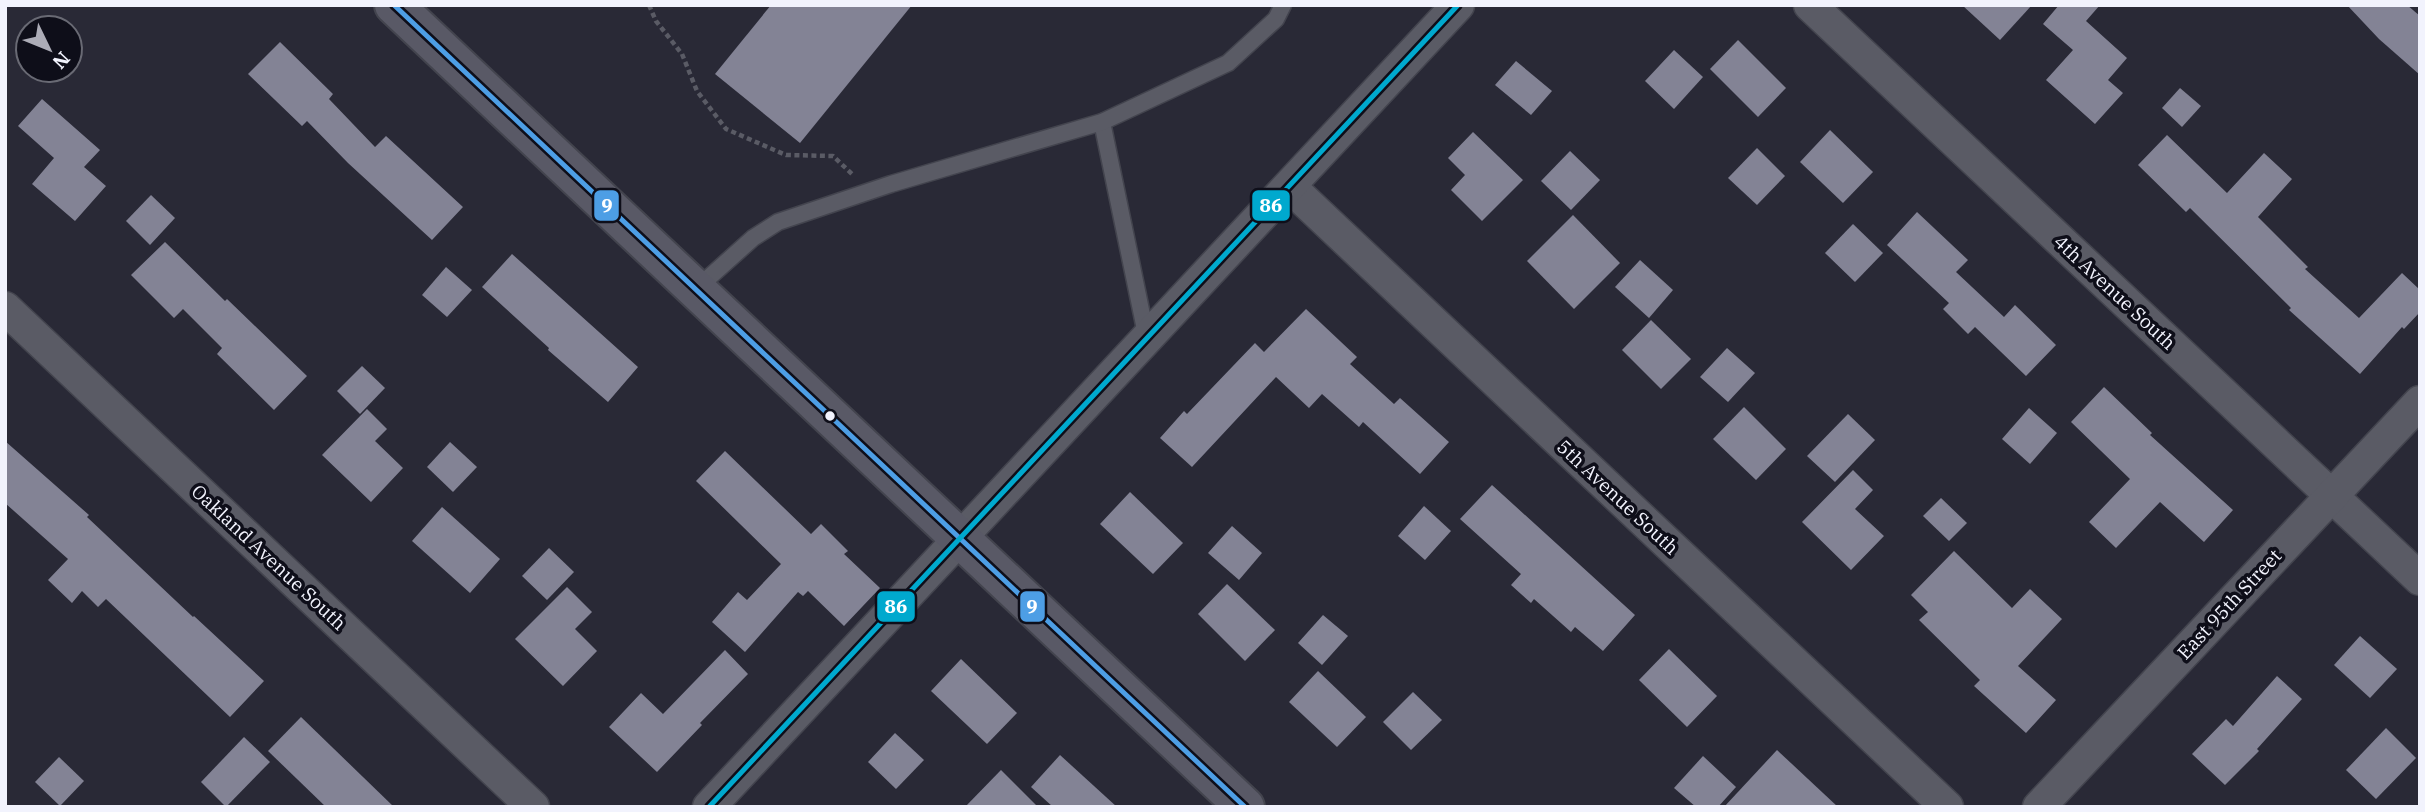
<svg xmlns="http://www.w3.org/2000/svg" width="2425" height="812" font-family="'IBM Plex Serif',serif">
  <rect width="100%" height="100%" fill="#292936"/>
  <!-- building -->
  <g fill="#838395">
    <polygon points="771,5 912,5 800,143 715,74"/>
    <polygon points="1962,5 2032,5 2000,40"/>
    <polygon points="2059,5 2100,5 2086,21 2127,58 2108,80 2123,93 2095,124 2046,80 2073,50 2043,24"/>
    <polygon points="2347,5 2407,5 2420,16 2420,75 2379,39"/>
    <polygon points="1738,40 1786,88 1758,117 1710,69"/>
    <polygon points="280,42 333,94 329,99 375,147 386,136 463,207 432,240 348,163 307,121 302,126 248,74"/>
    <polygon points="1674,50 1703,77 1674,109 1645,81"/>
    <polygon points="1516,61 1552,91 1531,115 1495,85"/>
    <polygon points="2180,88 2201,106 2182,127 2162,108"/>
    <polygon points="42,99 100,150 84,167 106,186 75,221 32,184 54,158 18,126"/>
    <polygon points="1830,130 1873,172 1843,203 1800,162"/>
    <polygon points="1473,132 1523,180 1482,221 1451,190 1465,175 1448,158"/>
    <polygon points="2167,135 2227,193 2264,153 2292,179 2258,217 2308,267 2305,269 2359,318 2402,273 2420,290 2420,312 2404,329 2402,327 2360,374 2289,310 2291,308 2190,208 2186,212 2138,165"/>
    <polygon points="1757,148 1785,176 1757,205 1728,178"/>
    <polygon points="1570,151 1600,180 1571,210 1541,181"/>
    <polygon points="151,195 175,218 150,245 126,221"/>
    <polygon points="1917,212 1968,260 1956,272 2004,317 2015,305 2056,345 2026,376 1975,327 1968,334 1943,309 1949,303 1887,245"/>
    <polygon points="1573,215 1620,263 1574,309 1527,261"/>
    <polygon points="1853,224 1883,253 1855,282 1825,253"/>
    <polygon points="165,242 225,301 227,299 307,376 274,410 217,354 222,348 183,309 174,318 131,275"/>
    <polygon points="512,254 638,367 608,402 548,350 549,348 482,287"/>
    <polygon points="1640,260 1673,290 1649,318 1615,287"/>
    <polygon points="446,267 472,290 447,317 422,295"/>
    <polygon points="1306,309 1357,357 1350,364 1394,404 1400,398 1449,442 1420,474 1363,422 1359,427 1322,394 1309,408 1276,377 1192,467 1160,438 1184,411 1187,414 1255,343 1264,352"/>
    <polygon points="1651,320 1691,359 1661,389 1622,350"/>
    <polygon points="1727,348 1755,373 1728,402 1700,377"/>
    <polygon points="362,366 385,388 360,414 337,391"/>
    <polygon points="2104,387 2152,433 2150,435 2233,510 2204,542 2160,502 2116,548 2089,522 2130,479 2071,422"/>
    <polygon points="1744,407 1786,449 1756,480 1713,439"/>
    <polygon points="2029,408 2057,433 2030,464 2002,439"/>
    <polygon points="367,409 387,429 375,441 403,468 371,502 322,455"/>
    <polygon points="1848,414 1875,440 1835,482 1807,456"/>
    <polygon points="5,441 89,515 87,517 193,617 194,616 264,681 230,717 106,599 98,607 82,591 72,603 48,580 68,559 5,503"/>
    <polygon points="450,442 477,467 453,492 427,467"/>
    <polygon points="725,451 811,534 821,524 848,551 844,554 880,588 844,626 808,591 803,596 798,592 745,652 712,622 738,592 747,600 781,564 696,481"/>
    <polygon points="1853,470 1873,490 1855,509 1884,536 1851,570 1802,522"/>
    <polygon points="1492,485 1635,615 1603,651 1575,627 1571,632 1534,599 1531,603 1511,585 1521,574 1460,519"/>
    <polygon points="1130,492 1183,543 1153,574 1100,524"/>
    <polygon points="1941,498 1967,523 1949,541 1923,516"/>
    <polygon points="1424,506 1451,531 1425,560 1398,536"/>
    <polygon points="442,507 500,559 470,593 412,541"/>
    <polygon points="1232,526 1262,553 1239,580 1208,553"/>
    <polygon points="549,548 574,572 547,600 522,576"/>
    <polygon points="1954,551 2012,608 2030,589 2062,619 2018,666 2056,700 2026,733 1974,686 1980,680 1919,620 1928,612 1911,595"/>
    <polygon points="1227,584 1275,630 1245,661 1198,614"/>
    <polygon points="567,587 592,612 575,629 597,651 563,686 515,639"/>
    <polygon points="1323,615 1348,636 1322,665 1298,643"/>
    <polygon points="2360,636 2397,669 2370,698 2334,665"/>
    <polygon points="1669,649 1717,696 1687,727 1639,680"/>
    <polygon points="725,650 748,674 700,723 702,725 657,772 609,727 641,693 663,714"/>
    <polygon points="961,659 1017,713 987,744 931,691"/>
    <polygon points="1318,671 1366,717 1337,747 1289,702"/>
    <polygon points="2277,676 2302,699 2257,749 2259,751 2225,785 2192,754 2226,719 2233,726"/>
    <polygon points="1413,692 1442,720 1411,750 1383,722"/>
    <polygon points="301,717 394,807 326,807 268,751"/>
    <polygon points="2386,728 2416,758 2376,799 2346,770"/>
    <polygon points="895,733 924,760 896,789 868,762"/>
    <polygon points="244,737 270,762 226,807 201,782"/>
    <polygon points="1777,750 1838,807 1724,807"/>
    <polygon points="1060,755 1117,807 1053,807 1031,787"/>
    <polygon points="1703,756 1736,787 1718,807 1696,807 1674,788"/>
    <polygon points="59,757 84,781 60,806 35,782"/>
    <polygon points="1001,770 1038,807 965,807"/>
  </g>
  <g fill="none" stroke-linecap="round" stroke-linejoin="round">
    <!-- service casing -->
    <g stroke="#43444e" stroke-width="19">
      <g id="service">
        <polyline points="1102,122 1147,339"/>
        <polyline points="695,290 753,238 778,222 891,184 1102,122 1228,63 1276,19 1283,5"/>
      </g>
    </g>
    <!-- minor casing -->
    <g stroke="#43444e" stroke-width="35">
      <g id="minor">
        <polyline points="1810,5 2420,579"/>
        <polyline points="1290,187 1947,807"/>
        <polyline points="5,308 533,807"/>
        <polyline points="709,807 1458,5"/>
        <polyline points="2039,807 2420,402"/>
      </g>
    </g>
    <!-- secondary casing -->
    <g stroke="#43444e" stroke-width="42">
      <polyline id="secondary" points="394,5 1245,807"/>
    </g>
    <!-- path -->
    <polyline stroke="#5a5b65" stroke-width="4.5" stroke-dasharray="5 3.5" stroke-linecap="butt" points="649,5 656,21 682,54 697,91 726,129 786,155 833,156 852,174"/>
    <!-- service -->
    <use href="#service" stroke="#5a5b65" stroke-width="16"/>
    <!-- minor -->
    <use href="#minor" stroke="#5a5b65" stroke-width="32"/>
    <!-- secondary -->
    <use href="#secondary" stroke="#595966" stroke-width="38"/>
    <!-- bus-1 casing -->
    <g stroke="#0e0e19" stroke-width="10">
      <polyline id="bus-1" points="394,5 1245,807"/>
    </g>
    <!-- bus-2 casing -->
    <g stroke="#0e0e19" stroke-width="10">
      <polyline id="bus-2" points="709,807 1458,5"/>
    </g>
    <!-- bus-1 -->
    <use href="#bus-1" stroke="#4d9ee5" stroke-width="5"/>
    <!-- bus-2 -->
    <use href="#bus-2" stroke="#00a9ce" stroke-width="5"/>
  </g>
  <!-- markers -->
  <circle fill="#f2f3fd" stroke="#0e0e19" stroke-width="2.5" cx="830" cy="416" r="6"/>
  <g text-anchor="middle" stroke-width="7" stroke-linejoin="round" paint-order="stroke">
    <!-- street labels -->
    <g font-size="19" fill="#f2f3fd" stroke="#0e0e19">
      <text transform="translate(2115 292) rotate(43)" y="7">4th Avenue South</text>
      <text transform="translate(1618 497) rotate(43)" y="7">5th Avenue South</text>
      <text transform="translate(269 557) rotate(43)" y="7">Oakland Avenue South</text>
      <text transform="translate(2229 604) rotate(-47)" y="7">East 95th Street</text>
    </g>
  </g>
  <g stroke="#0e0e19" stroke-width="2.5">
    <rect x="1251" y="189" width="40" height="33" rx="7" fill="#00a9ce"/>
    <rect x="593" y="189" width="27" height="33" rx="7" fill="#4d9ee5"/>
    <rect x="876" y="590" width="40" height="33" rx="7" fill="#00a9ce"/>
    <rect x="1019" y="590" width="27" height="33" rx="7" fill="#4d9ee5"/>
  </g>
  <g font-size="19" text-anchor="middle" font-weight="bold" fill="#fff">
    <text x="1271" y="212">86</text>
    <text x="607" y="212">9</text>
    <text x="896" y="613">86</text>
    <text x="1032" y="613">9</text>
  </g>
  <!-- border -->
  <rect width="2425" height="812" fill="none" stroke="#f2f3fd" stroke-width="14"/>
  <!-- north arrow -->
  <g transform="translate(49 49) rotate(133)"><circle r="33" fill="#0e0e19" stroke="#696a74" stroke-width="2"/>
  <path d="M0-5L12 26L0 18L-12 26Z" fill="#acacb7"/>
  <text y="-10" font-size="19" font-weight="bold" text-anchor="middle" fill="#f2f3fd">N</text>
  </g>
</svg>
